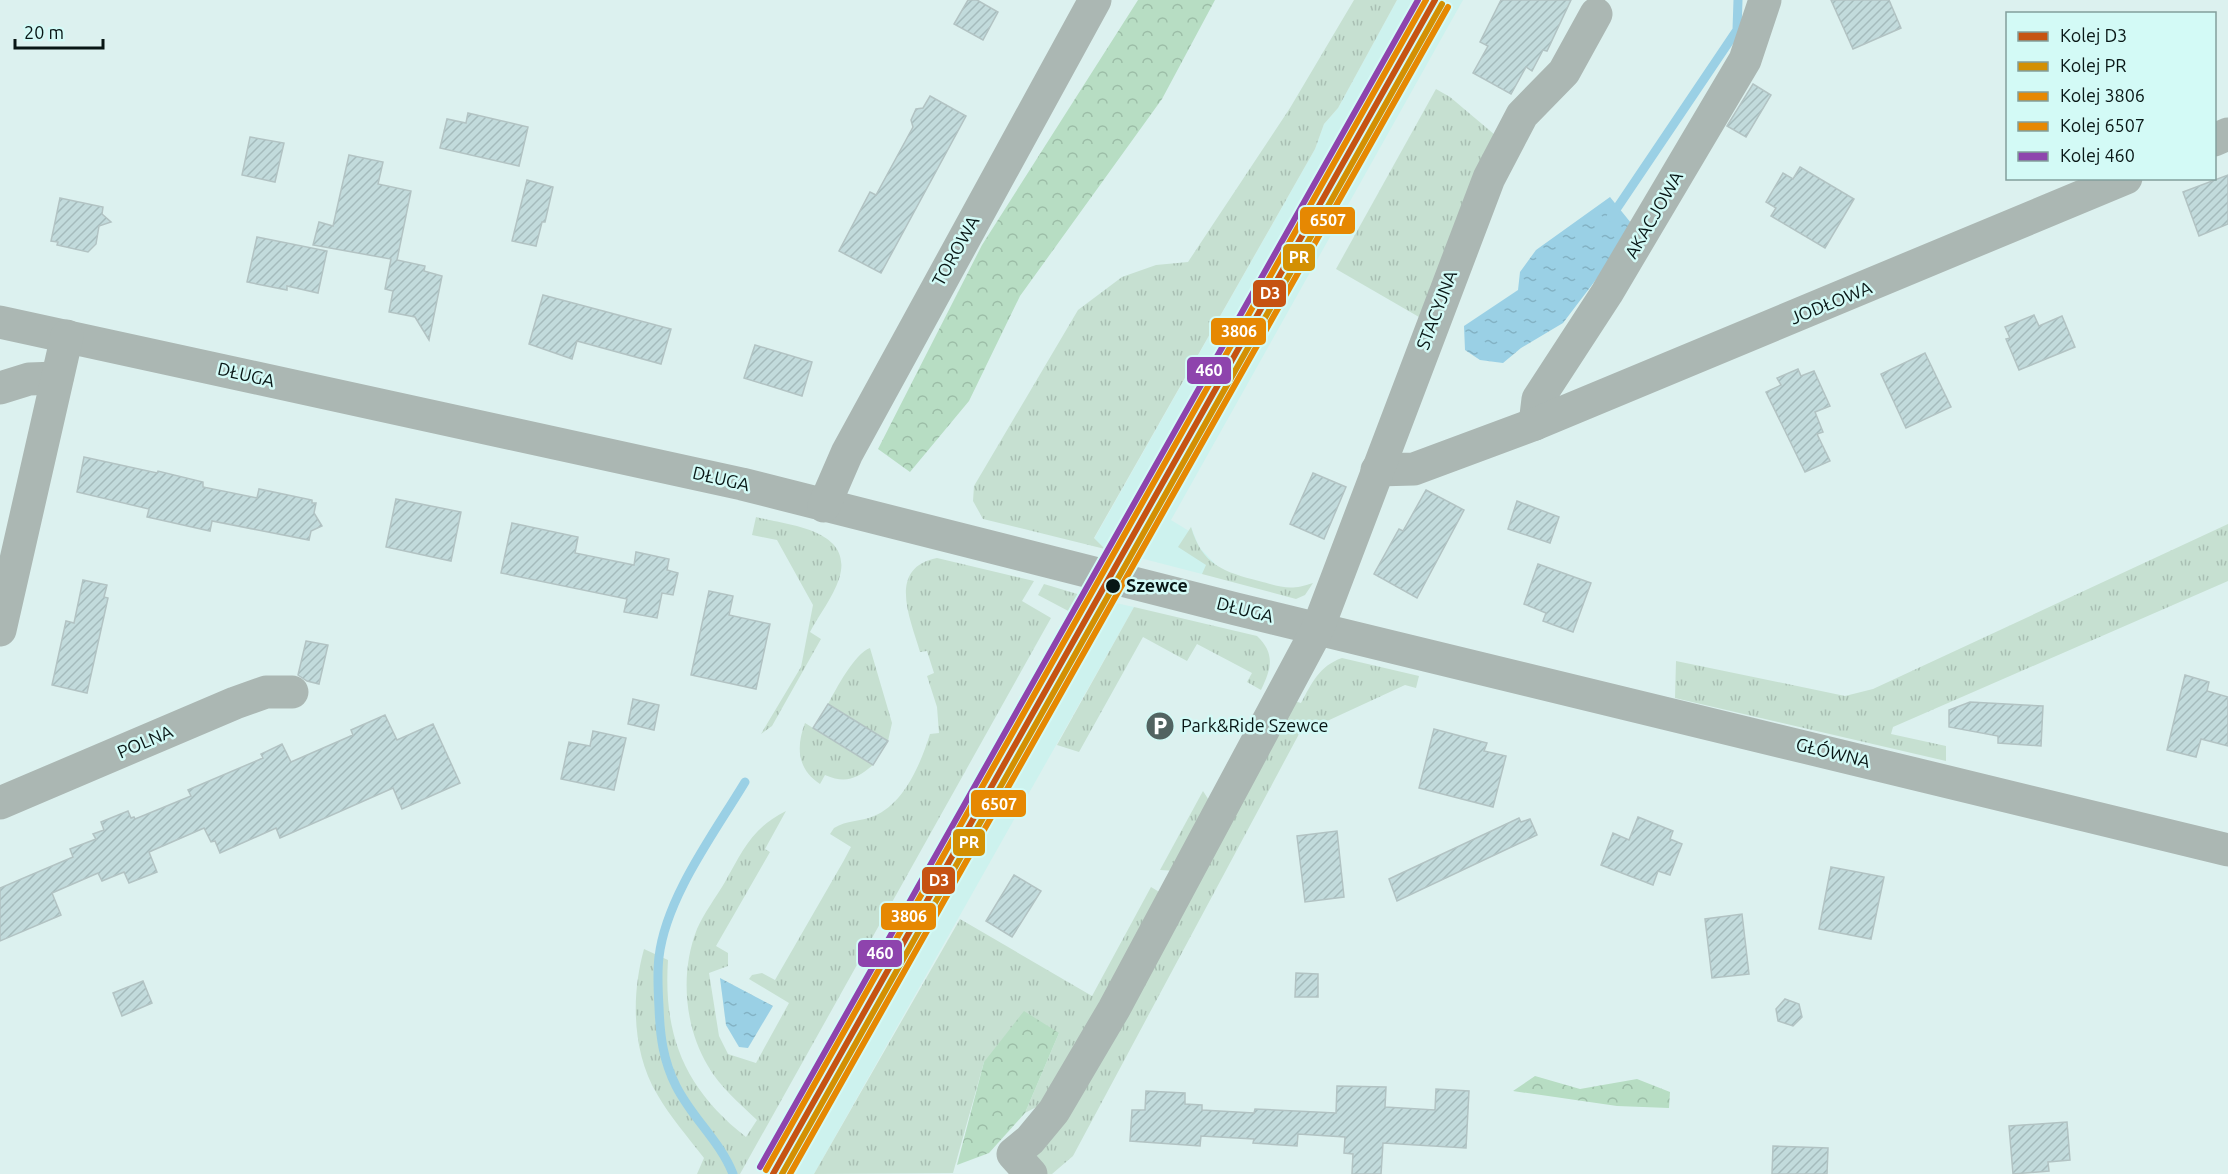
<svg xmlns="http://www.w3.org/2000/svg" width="2228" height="1174" font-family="Ubuntu,sans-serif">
  <defs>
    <pattern id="grass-tufts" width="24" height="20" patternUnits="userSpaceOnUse" patternTransform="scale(1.5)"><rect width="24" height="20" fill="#c6e0d1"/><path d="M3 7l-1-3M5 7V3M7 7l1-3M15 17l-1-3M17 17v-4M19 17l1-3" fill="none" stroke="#a9bfb3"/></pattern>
    <pattern id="forest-crowns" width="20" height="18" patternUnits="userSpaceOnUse" patternTransform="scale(1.5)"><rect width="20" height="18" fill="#b7ddc3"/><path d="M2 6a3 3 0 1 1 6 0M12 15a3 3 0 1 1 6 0" fill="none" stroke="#9cbda7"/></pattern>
    <pattern id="water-ripples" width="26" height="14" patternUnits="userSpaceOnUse" patternTransform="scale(1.5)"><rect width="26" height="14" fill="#9ad0e5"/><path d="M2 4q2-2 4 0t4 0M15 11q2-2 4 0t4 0" fill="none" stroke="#83b2c4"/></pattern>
    <pattern id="building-hatch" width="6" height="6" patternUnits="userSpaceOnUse" patternTransform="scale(1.5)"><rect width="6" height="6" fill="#c2dbdc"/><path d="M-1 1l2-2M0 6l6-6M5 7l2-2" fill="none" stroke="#a5bbbc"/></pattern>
  </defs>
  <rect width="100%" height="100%" fill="#dcf1ef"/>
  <!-- built -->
  <g fill="#cdf2ee">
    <polygon points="1397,0 1463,0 1171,520 1189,531 1191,527 1199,547 1218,567 1202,574 1105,549 1094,539 1315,149 1324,124 1338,108"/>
    <polygon points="1084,596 1134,607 814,1174 764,1174 1059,651 1056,648"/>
  </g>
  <!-- grass -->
  <g fill="url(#grass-tufts)">
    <polygon points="1354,0 1397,0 1338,108 1324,124 1315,149 1094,538 1105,549 983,519 973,501 974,486 1078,310 1122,277 1156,265 1188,262 1290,108"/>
    <polygon points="1436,89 1450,97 1495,135 1419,317 1336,269"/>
    <path d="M756,517C788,525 855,529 839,579C833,597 819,615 810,632L821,639L772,726L761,734L801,667L813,605L777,540L752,535Z"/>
    <polygon points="2228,524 2228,581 1893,727 1891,734 1946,746 1946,761 1675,698 1676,661 1845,696 1873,689"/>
    <path d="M1191,527C1202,565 1224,572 1259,581C1282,587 1290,591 1313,583L1305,595L1296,599L1202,574L1206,565L1178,547Z"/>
    <path d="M937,558L1034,581L1022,601L1051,618L740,1174H697L704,1158C688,1137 670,1117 657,1094C632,1052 631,996 644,949L668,960C663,1036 685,1089 746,1137L757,1120C739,1103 720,1087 708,1066C684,1026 680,972 697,929C704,913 716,897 725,882C743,850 752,828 786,811L765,849L770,852L716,946L728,953V966L709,973L719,1036L728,1054L756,1063L789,1003L749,979L752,975L762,973L775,980L843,862L851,847L830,834L834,828C847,820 860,822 874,816C904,804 921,763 930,734L939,733L937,707L927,676L934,673L927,651L920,652C911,620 886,568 937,558Z"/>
    <polygon points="1044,584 1084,596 1074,614 1038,595"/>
    <path d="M1134,607L1257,636C1276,654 1271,669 1261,690L1247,682L1252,673L1197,644L1187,661L1143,637L1079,752L1057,745Z"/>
    <path d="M870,648L892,723L888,741L828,704C836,689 855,653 870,648Z"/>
    <path d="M1342,658L1419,676L1416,688L1405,685L1299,734L1073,1156L1052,1174H1042L1025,1156L1294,701L1301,703C1312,683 1319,666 1342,658Z"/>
    <path d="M805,723L873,765C856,779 846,784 825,775L820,784C797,769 796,747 805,723Z"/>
    <polygon points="1203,791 1212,805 1178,871 1160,870"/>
    <polygon points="1151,887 1166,896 1044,1103 1025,1113 1059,1033 984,1062 953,1173 814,1174 960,919 1092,996"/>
  </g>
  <!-- forest -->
  <g fill="url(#forest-crowns)">
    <polygon points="1138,0 1215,0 1162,99 1020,296 969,401 910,472 878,449 982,245"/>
    <polygon points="1024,1011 1059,1033 1025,1113 989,1153 957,1165 984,1062"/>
    <polygon points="1535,1076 1580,1089 1637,1079 1670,1092 1669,1108 1617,1106 1513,1091"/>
  </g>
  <!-- water -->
  <g fill="url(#water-ripples)">
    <polygon points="1610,197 1631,223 1601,273 1563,323 1521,348 1503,363 1480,360 1465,350 1464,326 1518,290 1520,272 1536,250"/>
    <polygon points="720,978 773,1006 748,1048 739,1047 726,1025"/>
  </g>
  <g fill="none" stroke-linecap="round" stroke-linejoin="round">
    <!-- stream -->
    <g stroke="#9ad0e5" stroke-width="9">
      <polyline points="1611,217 1737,30 1738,0"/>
      <path d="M733,1174C720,1141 692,1118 676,1086C663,1060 660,1036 659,1007C658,990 657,973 659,957C666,897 715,832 745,782"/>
    </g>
  </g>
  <!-- building -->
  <g fill="url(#building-hatch)" stroke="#b2c3c3" stroke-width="1.5">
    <polygon points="968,0 977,0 998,12 983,40 954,24"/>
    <polygon points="1501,0 1571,0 1547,51 1543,50 1532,71 1526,67 1511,94 1473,73 1488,46 1480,42"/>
    <polygon points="1831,0 1889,0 1901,28 1853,49"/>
    <polygon points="1753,84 1771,95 1746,137 1727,126"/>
    <polygon points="930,96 966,116 881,273 839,251 870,192 876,195 913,127 911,120 916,109 923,108"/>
    <polygon points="468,113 528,127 519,166 440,148 447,119 466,123"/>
    <polygon points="250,137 284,143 275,182 242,175"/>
    <polygon points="349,155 383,162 378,184 411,191 397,260 425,266 424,271 442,276 429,340 415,317 389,312 393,291 385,289 391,259 313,245 319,222 333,226"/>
    <polygon points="1800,167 1854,199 1825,248 1771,216 1776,208 1766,202 1783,173 1793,179"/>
    <polygon points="2228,175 2228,224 2199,236 2183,192"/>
    <polygon points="527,180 553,187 545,222 542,222 536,246 512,241"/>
    <polygon points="60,198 103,207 102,214 111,222 99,226 96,244 88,252 57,245 58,242 51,241"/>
    <polygon points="257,237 327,251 318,293 287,286 287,290 247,282"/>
    <polygon points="543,295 671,329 661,364 577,341 572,359 529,344"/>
    <polygon points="2034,315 2039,326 2062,316 2075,347 2019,370 2006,339 2010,338 2005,327"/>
    <polygon points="755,345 812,362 802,396 744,378"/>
    <polygon points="1925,353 1951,407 1906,428 1881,374"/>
    <polygon points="1798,369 1801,376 1814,371 1830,406 1815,412 1823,432 1817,434 1830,461 1805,472 1766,392 1781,385 1777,378"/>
    <polygon points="84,457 157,473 158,471 203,482 203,487 257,498 259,489 312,500 312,503 316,503 314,513 322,526 311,531 309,540 212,521 210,531 147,517 149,509 77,492"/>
    <polygon points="1313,473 1346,487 1324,539 1290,524"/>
    <polygon points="1426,490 1464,510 1417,598 1374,574 1399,529 1403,531"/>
    <polygon points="396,499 461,512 451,561 386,547"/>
    <polygon points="1517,501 1559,517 1550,543 1508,529"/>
    <polygon points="512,523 578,537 575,553 634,565 636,552 669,559 667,570 678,573 673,595 662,593 657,618 624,612 627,599 501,573"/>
    <polygon points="1538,564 1591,583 1573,632 1543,621 1546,613 1524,604"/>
    <polygon points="83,580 107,585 104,597 108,598 87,693 52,685 66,621 74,623"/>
    <polygon points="709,591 733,596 729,615 770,624 756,689 691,675"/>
    <polygon points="306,641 328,645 319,684 307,681 298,675"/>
    <polygon points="2185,675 2209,682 2207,691 2228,697 2228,746 2201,739 2196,757 2167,750"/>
    <polygon points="633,699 659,705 654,730 628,724"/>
    <polygon points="1970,702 2043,706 2041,746 1998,743 1998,736 1949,727 1949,710"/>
    <polygon points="828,704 888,741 873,765 813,728"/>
    <polygon points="385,715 397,740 433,724 460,783 402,809 393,788 280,838 276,828 220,853 215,841 211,842 204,828 149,852 157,872 129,883 124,872 102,881 98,873 52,893 61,915 0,941 0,888 73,857 70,849 96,839 93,834 104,830 101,822 128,811 131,818 134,817 135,819 191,796 188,790 263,758 261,754 282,744 291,762 353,735 351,730"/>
    <polygon points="1434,729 1487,743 1484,751 1506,756 1493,807 1419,788"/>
    <polygon points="593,731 626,738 614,790 561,779 569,742 590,746"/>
    <polygon points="1638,817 1673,831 1670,839 1682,844 1670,875 1658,871 1653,885 1601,865 1613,833 1629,840"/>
    <polygon points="1519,818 1521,822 1530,819 1537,835 1397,901 1389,879"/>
    <polygon points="1337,831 1344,897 1305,902 1297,836"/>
    <polygon points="1831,867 1884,877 1871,939 1819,929"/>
    <polygon points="1014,875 1041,891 1012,937 986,921"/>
    <polygon points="1742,914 1749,974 1712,978 1705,919"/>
    <polygon points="1296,973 1318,974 1318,997 1295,997"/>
    <polygon points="143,981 152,1003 122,1016 113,993"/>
    <polygon points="1785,999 1799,1004 1802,1017 1793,1026 1778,1021 1776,1009"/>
    <polygon points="1337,1086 1386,1087 1385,1107 1435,1110 1436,1089 1469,1091 1466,1148 1383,1143 1381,1174 1352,1174 1353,1154 1344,1153 1345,1137 1298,1134 1297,1146 1253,1143 1254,1139 1201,1136 1200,1146 1130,1141 1132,1110 1145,1110 1146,1091 1185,1093 1185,1104 1202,1105 1202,1110 1254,1113 1255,1109 1336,1113"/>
    <polygon points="2067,1122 2070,1160 2048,1162 2049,1171 2013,1174 2009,1126"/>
    <polygon points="1773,1146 1828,1148 1827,1174 1772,1174"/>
  </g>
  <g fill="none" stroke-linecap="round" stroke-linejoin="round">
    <!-- minor -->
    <g stroke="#abb7b3" stroke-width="33">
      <polyline points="2214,140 2228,134"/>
      <polyline points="0,322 742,484 1236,609 2228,850"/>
      <polyline points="0,388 29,379 57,378"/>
      <polyline points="1535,424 1538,399 1607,293 1745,60 1765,0"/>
      <polyline points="1377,470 1414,469 1535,424 2126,178"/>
      <polyline points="824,506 847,453 1095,0"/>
      <polyline points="0,630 67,336"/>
      <polyline points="0,803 235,703 266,692 292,692"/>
      <polyline points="1031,1174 1013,1154 1030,1140 1054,1111 1114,1009 1318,628 1489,178 1522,115 1564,72 1596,14"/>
    </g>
    <!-- rail-1 casing -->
    <g stroke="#d3faf6" stroke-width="10">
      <polyline id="rail-1" points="773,1174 1435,0"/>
    </g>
    <!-- rail-2 casing -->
    <g stroke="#d3faf6" stroke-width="10">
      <polyline id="rail-2" points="782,1174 1442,4"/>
    </g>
    <!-- rail-3 casing -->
    <g stroke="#d3faf6" stroke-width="10">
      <polyline id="rail-3" points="766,1170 1426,0"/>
    </g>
    <!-- rail-4 casing -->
    <g stroke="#d3faf6" stroke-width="10">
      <polyline id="rail-4" points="790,1174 1448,7"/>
    </g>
    <!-- rail-5 casing -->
    <g stroke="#d3faf6" stroke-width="10">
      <polyline id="rail-5" points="760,1167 1418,0"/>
    </g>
    <!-- rail-1 -->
    <use href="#rail-1" stroke="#c65312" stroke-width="6"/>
    <!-- rail-2 -->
    <use href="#rail-2" stroke="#d39003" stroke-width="6"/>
    <!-- rail-3 -->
    <use href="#rail-3" stroke="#e68802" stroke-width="6"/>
    <!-- rail-4 -->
    <use href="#rail-4" stroke="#e68802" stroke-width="6"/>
    <!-- rail-5 -->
    <use href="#rail-5" stroke="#8e44ad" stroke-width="6"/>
  </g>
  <!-- icons -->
  <defs>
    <g id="parking-disc" transform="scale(1.5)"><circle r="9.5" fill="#526361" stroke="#d3faf6"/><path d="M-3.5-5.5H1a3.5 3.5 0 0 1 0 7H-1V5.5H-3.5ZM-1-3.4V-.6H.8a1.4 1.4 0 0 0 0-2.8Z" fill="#fff"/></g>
  </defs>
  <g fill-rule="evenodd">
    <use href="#parking-disc" x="1160" y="726"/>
  </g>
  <!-- markers -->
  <circle fill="#081615" stroke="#d3faf6" stroke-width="2" cx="1113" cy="586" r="8"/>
  <g text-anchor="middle" stroke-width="5" stroke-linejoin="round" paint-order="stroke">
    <!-- street labels -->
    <g font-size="18" fill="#081615" stroke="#d3faf6">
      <text transform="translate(1654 215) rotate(-60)" y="6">AKACJOWA</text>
      <text transform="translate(956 251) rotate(-61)" y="6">TOROWA</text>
      <text transform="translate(1831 303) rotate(-22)" y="6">JODŁOWA</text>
      <text transform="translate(1437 310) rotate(-69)" y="6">STACYJNA</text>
      <text transform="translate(246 375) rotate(13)" y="6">DŁUGA</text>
      <text transform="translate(721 479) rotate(13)" y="6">DŁUGA</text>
      <text transform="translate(1245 610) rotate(14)" y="6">DŁUGA</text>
      <text transform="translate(145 742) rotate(-23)" y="6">POLNA</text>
      <text transform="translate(1833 753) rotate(14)" y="6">GŁÓWNA</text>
    </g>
    <!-- stop labels -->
    <g font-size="18" font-weight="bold" fill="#081615" stroke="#d3faf6" text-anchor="start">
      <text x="1126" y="592">Szewce</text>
    </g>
    <!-- poi labels -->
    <g font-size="18" fill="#081615" stroke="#d3faf6" text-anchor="start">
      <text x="1181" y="732">Park&amp;Ride Szewce</text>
    </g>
  </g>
  <g stroke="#d3faf6" stroke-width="2">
    <rect x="1299" y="206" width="57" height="29" rx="6" fill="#e68802"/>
    <rect x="1282" y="243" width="34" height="29" rx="6" fill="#d39003"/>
    <rect x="1252" y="279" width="35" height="29" rx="6" fill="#c65312"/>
    <rect x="1210" y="317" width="57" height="29" rx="6" fill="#e68802"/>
    <rect x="1186" y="356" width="46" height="29" rx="6" fill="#8e44ad"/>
    <rect x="970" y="789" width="57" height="29" rx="6" fill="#e68802"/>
    <rect x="952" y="828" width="34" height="29" rx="6" fill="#d39003"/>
    <rect x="921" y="866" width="35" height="29" rx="6" fill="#c65312"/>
    <rect x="880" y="902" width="57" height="29" rx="6" fill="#e68802"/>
    <rect x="857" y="939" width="46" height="29" rx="6" fill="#8e44ad"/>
  </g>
  <g font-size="16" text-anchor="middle" font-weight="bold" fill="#fff">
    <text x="1328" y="226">6507</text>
    <text x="1299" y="263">PR</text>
    <text x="1270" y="299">D3</text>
    <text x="1239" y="337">3806</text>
    <text x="1209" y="376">460</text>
    <text x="999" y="810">6507</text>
    <text x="969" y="848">PR</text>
    <text x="939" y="886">D3</text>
    <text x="909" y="922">3806</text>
    <text x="880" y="959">460</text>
  </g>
  <!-- legend -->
  <rect x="2006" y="12" width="210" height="168" fill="#d3faf6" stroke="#829f9c" stroke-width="1.5"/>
  <rect x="2018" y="32" width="30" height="9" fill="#c65312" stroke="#829f9c" stroke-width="1.5"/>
  <text x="2060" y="42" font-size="18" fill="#081615">Kolej D3</text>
  <rect x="2018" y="62" width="30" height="9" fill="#d39003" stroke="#829f9c" stroke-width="1.5"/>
  <text x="2060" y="72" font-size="18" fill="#081615">Kolej PR</text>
  <rect x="2018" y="92" width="30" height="9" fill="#e68802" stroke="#829f9c" stroke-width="1.5"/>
  <text x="2060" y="102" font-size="18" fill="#081615">Kolej 3806</text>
  <rect x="2018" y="122" width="30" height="9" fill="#e68802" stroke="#829f9c" stroke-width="1.5"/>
  <text x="2060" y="132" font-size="18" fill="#081615">Kolej 6507</text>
  <rect x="2018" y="152" width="30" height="9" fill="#8e44ad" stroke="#829f9c" stroke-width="1.5"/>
  <text x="2060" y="162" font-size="18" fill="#081615">Kolej 460</text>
  <!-- scale -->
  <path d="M15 39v9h88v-9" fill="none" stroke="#081615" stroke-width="3"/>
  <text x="24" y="39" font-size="18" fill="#081615" stroke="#d3faf6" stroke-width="4.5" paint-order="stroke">20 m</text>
</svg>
